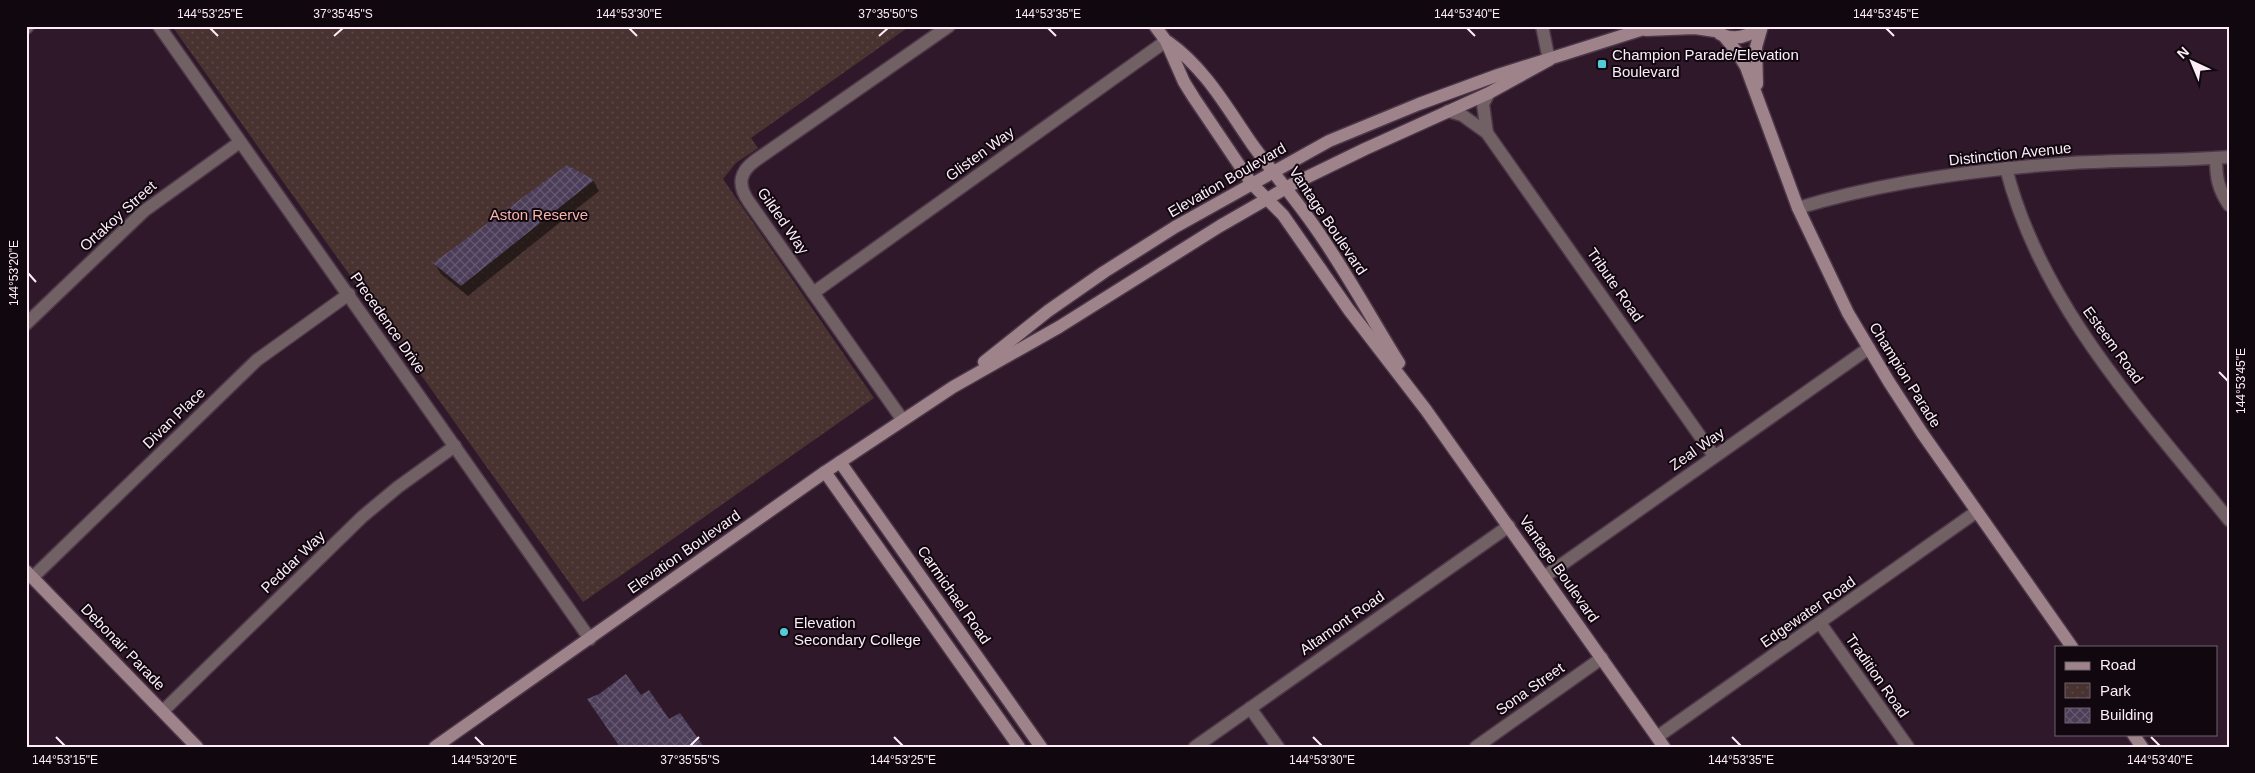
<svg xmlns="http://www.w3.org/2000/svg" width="2255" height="773" font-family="Helvetica,sans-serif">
  <defs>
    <pattern id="park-dots" width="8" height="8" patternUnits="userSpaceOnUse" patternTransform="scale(1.25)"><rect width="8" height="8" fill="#493330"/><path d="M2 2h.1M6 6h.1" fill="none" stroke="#5b4744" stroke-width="1.8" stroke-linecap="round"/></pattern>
    <pattern id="building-cross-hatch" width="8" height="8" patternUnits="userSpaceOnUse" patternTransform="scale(1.25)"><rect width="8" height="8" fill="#4c3d58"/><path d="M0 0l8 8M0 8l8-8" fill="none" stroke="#675971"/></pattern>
  </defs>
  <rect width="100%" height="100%" fill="#2f182a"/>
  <!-- park -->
  <polygon fill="url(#park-dots)" points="172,26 910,26 751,138 758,148 736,163 723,179 874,398 583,602"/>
  <!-- shadow -->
  <polygon fill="#0007" points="593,180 599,191 468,296 441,274 434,263"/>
  <!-- building -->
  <g fill="url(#building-cross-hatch)">
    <polygon points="567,165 594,180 461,286 433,263"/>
    <polygon points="626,674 641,695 649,690 669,719 680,713 704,747 620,747 587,699 599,694"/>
  </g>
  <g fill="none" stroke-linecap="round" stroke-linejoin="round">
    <!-- street casing -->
    <g stroke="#4c3647" stroke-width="15">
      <g id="street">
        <polyline points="159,26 590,639"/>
        <polyline points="1542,26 1549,60"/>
        <polyline points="26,28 28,26"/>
        <polyline points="1448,111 1462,115 1487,133 1714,456"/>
        <polyline points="1487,133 1483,104 1489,93"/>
        <path d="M2216,158C2216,177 2218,189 2229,205"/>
        <path d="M2006,168C2041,306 2142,412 2229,520"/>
        <path d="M1798,208C1886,181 1981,169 2072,163C2124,160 2177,161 2229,157"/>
        <polyline points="813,293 1166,41"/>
        <polyline points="26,324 144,211 240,142"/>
        <path d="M902,419L749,202C737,185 739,172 756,160L949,26"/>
        <polyline points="1544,577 1869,348"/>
        <polyline points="32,578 257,360 349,294"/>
        <polyline points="1820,623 1908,747"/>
        <polyline points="1250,708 1278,747"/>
        <polyline points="163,711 362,517 398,487 455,446"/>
        <polyline points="1657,737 1976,512"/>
        <polyline points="1195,747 1509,526"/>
        <polyline points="1476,747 1602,658"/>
      </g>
    </g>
    <!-- secondary casing -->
    <g stroke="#4c3647" stroke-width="15">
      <g id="secondary">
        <polyline points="1155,26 1166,41 1184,82 1194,98 1252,184 1283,215 1349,310 1426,410 1664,747"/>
        <polyline points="1646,30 1695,28 1715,31"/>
        <path d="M1720,34C1736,41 1749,37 1761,26"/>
        <polyline points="1723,35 1737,52 1746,67 1798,208 1848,313 1889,382 1922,433 2072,647"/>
        <path d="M1168,42C1205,68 1227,108 1252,144C1275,176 1300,204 1321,236C1349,277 1373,321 1399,363"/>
        <polyline points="1757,84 1756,47 1762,26"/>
        <polyline points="984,362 1048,311 1104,272 1175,227 1329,141 1419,104 1498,75 1653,26"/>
        <polyline points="840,462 1041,747"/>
        <polyline points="825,472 1019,747"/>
        <polyline points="26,571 197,747"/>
        <polyline points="2133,734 2142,747"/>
        <polyline points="435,747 825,472 953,387 1059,327 1220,226 1293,184 1365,149 1489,93 1549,60"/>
      </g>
    </g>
    <!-- street -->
    <use href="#street" stroke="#716064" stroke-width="12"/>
    <!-- secondary -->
    <use href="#secondary" stroke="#9e848a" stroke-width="12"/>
  </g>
  <!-- ticks -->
  <path fill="none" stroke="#fdedf9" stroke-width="2" d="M210,28L218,36M629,28L637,36M1048,28L1056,36M1467,28L1475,36M1886,28L1894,36M334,36L343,28M879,36L888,28M28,273L36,282M2219,372L2228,381M56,737L65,746M475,737L484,746M894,737L903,746M1313,737L1322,746M1732,737L1741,746M2151,737L2160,746M690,746L699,737"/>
  <!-- markers -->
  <g fill="#52cbd8" stroke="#11070f" stroke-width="2">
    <rect x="1597" y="59" width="10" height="10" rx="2.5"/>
    <circle cx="784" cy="632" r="5"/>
  </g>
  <g text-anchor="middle" stroke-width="4" stroke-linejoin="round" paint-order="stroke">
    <!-- poi labels -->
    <g font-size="15" fill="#fdedf9" stroke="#11070f" text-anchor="start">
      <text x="1612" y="60">Champion Parade/Elevation<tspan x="1612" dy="17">Boulevard</tspan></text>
      <text x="794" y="628">Elevation<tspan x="794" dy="17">Secondary College</tspan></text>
    </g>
    <!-- street labels -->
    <g font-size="15" fill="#fdedf9" stroke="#11070f">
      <text transform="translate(980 154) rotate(-36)" y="5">Glisten Way</text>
      <text transform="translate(2010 154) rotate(-6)" y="5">Distinction Avenue</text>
      <text transform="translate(1227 180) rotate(-30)" y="5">Elevation Boulevard</text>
      <text transform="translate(118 216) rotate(-42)" y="5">Ortakoy Street</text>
      <text transform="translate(783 221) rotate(55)" y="5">Gilded Way</text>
      <text transform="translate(1328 221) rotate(56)" y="5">Vantage Boulevard</text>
      <text transform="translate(1615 285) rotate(55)" y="5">Tribute Road</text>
      <text transform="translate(388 323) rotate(55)" y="5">Precedence Drive</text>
      <text transform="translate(2113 345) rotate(54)" y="5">Esteem Road</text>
      <text transform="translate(1905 375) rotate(58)" y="5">Champion Parade</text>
      <text transform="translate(174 418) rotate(-44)" y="5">Divan Place</text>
      <text transform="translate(1697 449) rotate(-35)" y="5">Zeal Way</text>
      <text transform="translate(684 552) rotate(-35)" y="5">Elevation Boulevard</text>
      <text transform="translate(293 562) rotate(-44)" y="5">Peddar Way</text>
      <text transform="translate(1559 569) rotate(55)" y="5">Vantage Boulevard</text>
      <text transform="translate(954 595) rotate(55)" y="5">Carmichael Road</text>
      <text transform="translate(1808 612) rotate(-35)" y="5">Edgewater Road</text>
      <text transform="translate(1342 623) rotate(-35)" y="5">Altamont Road</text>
      <text transform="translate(123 647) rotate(46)" y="5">Debonair Parade</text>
      <text transform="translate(1877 676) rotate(55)" y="5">Tradition Road</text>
      <text transform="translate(1530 689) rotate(-35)" y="5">Sona Street</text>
    </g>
    <!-- park labels -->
    <g font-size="15" fill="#f7b5ab" stroke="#11070f">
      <text x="539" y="220">Aston Reserve</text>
    </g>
  </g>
  <!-- border -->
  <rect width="2255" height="773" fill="none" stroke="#11070f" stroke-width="55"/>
  <!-- legend -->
  <rect x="2055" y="646" width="162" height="90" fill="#11070f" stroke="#6f636d"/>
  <rect x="2065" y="662" width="25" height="8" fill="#9e848a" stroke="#6f636d"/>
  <text x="2100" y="670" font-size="15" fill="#fdedf9">Road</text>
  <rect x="2065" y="683" width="25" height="15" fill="url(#park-dots)" stroke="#6f636d"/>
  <text x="2100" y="696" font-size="15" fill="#fdedf9">Park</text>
  <rect x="2065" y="708" width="25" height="15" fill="url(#building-cross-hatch)" stroke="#6f636d"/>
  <text x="2100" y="720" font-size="15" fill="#fdedf9">Building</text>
  <!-- north arrow -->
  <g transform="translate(2192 62) rotate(316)" stroke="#11070f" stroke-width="4" paint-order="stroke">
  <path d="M0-4L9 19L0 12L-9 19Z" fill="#fdedf9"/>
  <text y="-8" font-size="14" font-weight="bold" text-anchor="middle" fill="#fdedf9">N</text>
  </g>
  <rect x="28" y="28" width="2200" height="718" fill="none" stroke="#fdedf9" stroke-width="2"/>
  <g font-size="12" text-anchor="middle" fill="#fdedf9">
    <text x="210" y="18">144°53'25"E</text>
    <text x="343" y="18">37°35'45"S</text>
    <text x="629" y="18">144°53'30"E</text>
    <text x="888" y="18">37°35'50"S</text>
    <text x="1048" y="18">144°53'35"E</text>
    <text x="1467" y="18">144°53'40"E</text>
    <text x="1886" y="18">144°53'45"E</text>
    <text transform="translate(14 273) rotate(-90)" y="4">144°53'20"E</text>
    <text transform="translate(2241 381) rotate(-90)" y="4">144°53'45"E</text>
    <text x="65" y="764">144°53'15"E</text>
    <text x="484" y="764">144°53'20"E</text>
    <text x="690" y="764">37°35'55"S</text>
    <text x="903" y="764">144°53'25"E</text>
    <text x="1322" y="764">144°53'30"E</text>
    <text x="1741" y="764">144°53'35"E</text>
    <text x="2160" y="764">144°53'40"E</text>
  </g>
</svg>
